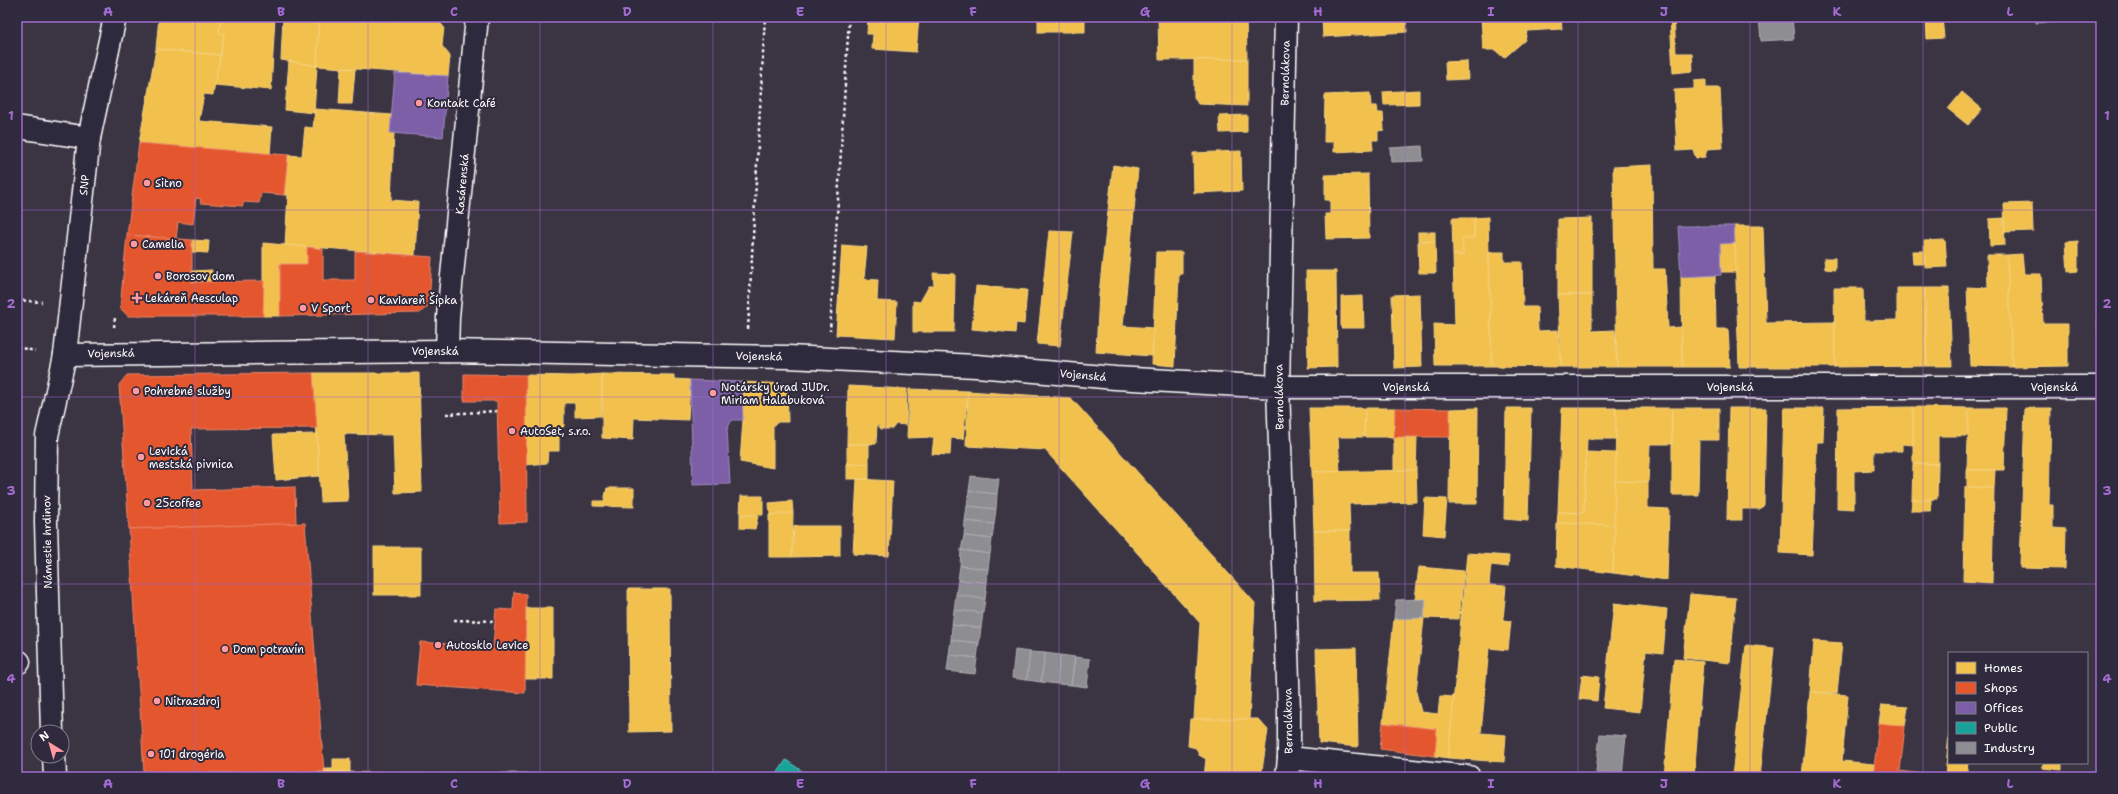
<svg xmlns="http://www.w3.org/2000/svg" width="2118" height="794" font-family="'Shantell Sans',sans-serif">
  <rect width="100%" height="100%" fill="#3b3443"/>
  <filter id="ink" filterUnits="userSpaceOnUse"><feTurbulence type="fractalNoise" baseFrequency=".025" numOctaves="2"/><feDisplacementMap in="SourceGraphic" scale="8" xChannelSelector="R" yChannelSelector="G"/><feConvolveMatrix kernelMatrix="1 2 1 2 8 2 1 2 1" color-interpolation-filters="sRGB"/></filter>
  <g filter="url(#ink)">
    <!-- homes -->
    <g fill="#f2c14e" stroke="#f6d483">
      <polygon points="159,17 221,17 219,33 224,34 220,55 156,49"/>
      <polygon points="221,17 275,17 271,90 215,85 224,34 219,33"/>
      <polygon points="283,17 319,17 317,66 281,60"/>
      <polygon points="319,17 352,17 402,21 403,17 435,18 444,27 442,46 450,56 448,76 317,66"/>
      <polygon points="868,17 919,17 916,52 872,49 873,34 867,34"/>
      <rect x="1038" y="17" width="47" height="15"/>
      <polygon points="1158,17 1246,17 1247,59 1159,60"/>
      <polygon points="1322,17 1406,17 1407,32 1323,37"/>
      <polygon points="1481,17 1561,17 1562,29 1527,31 1525,40 1504,58 1495,50 1483,50"/>
      <polygon points="1670,17 1674,17 1676,53 1692,53 1693,71 1673,73"/>
      <polygon points="1926,17 1942,17 1944,38 1927,39"/>
      <polygon points="156,49 220,55 213,95 204,94 199,121 272,127 270,154 139,143"/>
      <polygon points="1247,59 1247,106 1198,104 1194,97 1194,60"/>
      <polygon points="289,61 317,66 314,113 285,110"/>
      <polygon points="1467,61 1468,79 1446,80 1445,62"/>
      <polygon points="341,68 355,69 352,104 339,104"/>
      <polygon points="1706,80 1706,88 1720,88 1723,148 1707,149 1705,157 1696,158 1693,150 1677,151 1674,90 1694,89 1694,81"/>
      <polygon points="1419,90 1419,104 1384,105 1383,92"/>
      <polygon points="1962,92 1982,109 1968,125 1948,109"/>
      <polygon points="1370,93 1371,106 1377,106 1378,113 1383,113 1384,130 1378,131 1378,140 1372,140 1373,150 1334,152 1334,142 1324,142 1325,95"/>
      <polygon points="315,109 392,115 390,133 394,133 391,200 418,202 415,255 285,245 288,195 284,195 288,155 302,156 305,127 313,128"/>
      <polygon points="1247,115 1247,132 1220,133 1219,116"/>
      <polygon points="1241,151 1242,191 1194,193 1193,153"/>
      <polygon points="1113,165 1138,169 1123,326 1154,328 1152,356 1096,352 1099,294"/>
      <polygon points="1652,165 1653,269 1665,269 1668,328 1681,327 1682,367 1617,367 1613,167"/>
      <polygon points="1368,174 1369,238 1326,239 1325,214 1330,214 1330,200 1325,200 1325,175"/>
      <polygon points="2032,203 2033,231 2005,232 2004,204"/>
      <polygon points="1488,217 1492,366 1435,366 1434,324 1455,325 1453,255 1463,255 1462,238 1474,238 1474,218"/>
      <polygon points="1452,218 1474,218 1474,238 1462,238 1463,255 1453,255"/>
      <polygon points="1592,218 1592,295 1558,295 1558,219"/>
      <polygon points="2004,218 2005,245 1990,246 1989,219"/>
      <polygon points="1734,226 1763,226 1766,323 1834,322 1835,367 1739,367"/>
      <polygon points="1049,231 1073,232 1060,346 1037,344"/>
      <rect x="1418" y="232" width="17" height="9"/>
      <polygon points="192,240 209,241 208,253 192,252"/>
      <polygon points="1945,240 1947,267 1925,268 1924,241"/>
      <polygon points="1435,241 1436,273 1419,273 1418,242"/>
      <polygon points="2078,241 2078,271 2068,272 2066,242"/>
      <polygon points="263,243 307,247 307,264 280,264 280,316 263,316"/>
      <polygon points="1735,243 1736,272 1721,272 1720,244"/>
      <polygon points="842,245 867,247 864,279 878,280 877,301 897,302 895,338 836,335"/>
      <polygon points="1912,251 1924,251 1925,264 1913,264"/>
      <polygon points="1156,252 1182,252 1182,274 1179,274 1175,366 1152,364"/>
      <polygon points="1489,252 1504,252 1504,262 1522,262 1523,307 1537,307 1538,331 1558,330 1561,367 1492,366"/>
      <polygon points="2022,254 2024,274 2041,274 2043,324 2068,324 2068,366 2012,367 2007,255"/>
      <polygon points="1987,255 2007,255 2012,367 1970,366 1967,287 1988,288"/>
      <polygon points="1824,258 1835,258 1835,270 1825,269"/>
      <polygon points="212,270 211,281 192,282 192,271"/>
      <polygon points="1306,271 1336,271 1337,367 1308,368"/>
      <polygon points="933,273 955,274 954,332 913,332 913,301 920,302 929,286 934,286"/>
      <polygon points="1715,276 1716,329 1728,329 1730,367 1682,367 1681,277"/>
      <polygon points="976,286 1027,290 1024,324 1016,323 1015,333 972,329"/>
      <polygon points="1834,288 1863,288 1864,321 1897,320 1897,288 1925,288 1927,366 1835,367"/>
      <polygon points="1925,288 1949,288 1952,366 1927,366"/>
      <polygon points="1420,294 1422,367 1394,368 1392,295"/>
      <polygon points="1558,295 1592,295 1592,331 1615,330 1617,367 1561,367"/>
      <polygon points="1363,296 1364,328 1341,328 1341,297"/>
      <polygon points="2097,317 2101,317 2101,361 2100,361"/>
      <polygon points="313,373 419,373 422,492 395,493 393,435 344,434 348,501 321,502"/>
      <polygon points="602,374 601,416 575,417 575,403 564,403 564,426 559,431 559,451 548,451 547,463 526,465 526,375 574,376"/>
      <polygon points="602,374 674,375 674,379 690,380 688,420 634,418 633,440 602,438"/>
      <polygon points="742,382 787,384 788,422 778,422 773,426 773,468 740,462 743,420"/>
      <polygon points="848,386 907,389 906,425 896,424 892,429 881,429 877,424 876,444 847,444"/>
      <polygon points="909,389 968,391 963,439 951,438 950,455 932,454 934,437 907,438"/>
      <polygon points="968,391 1071,398 1255,603 1249,720 1194,719 1200,623 1045,450 966,446"/>
      <polygon points="1913,407 1969,408 1968,436 1938,436 1938,464 1913,464"/>
      <polygon points="1913,407 1913,445 1902,444 1902,451 1874,451 1874,470 1854,471 1854,509 1837,508 1838,408"/>
      <polygon points="1309,408 1365,408 1364,437 1338,437 1340,472 1312,472"/>
      <polygon points="1365,408 1395,408 1394,437 1364,437"/>
      <polygon points="1478,408 1477,504 1449,504 1450,409"/>
      <polygon points="1506,408 1531,408 1528,521 1504,519"/>
      <polygon points="1562,408 1616,408 1616,439 1587,439 1584,513 1558,512"/>
      <polygon points="1616,408 1672,408 1672,444 1650,444 1648,482 1615,481"/>
      <polygon points="1672,408 1719,408 1719,440 1699,440 1698,495 1672,495"/>
      <polygon points="1729,408 1766,408 1764,505 1760,509 1742,509 1742,520 1727,520"/>
      <polygon points="1784,408 1824,408 1823,442 1817,442 1812,555 1780,553"/>
      <polygon points="1969,408 2006,408 2004,470 1967,470"/>
      <polygon points="2025,408 2051,408 2049,505 2053,505 2053,528 2066,529 2065,569 2020,568"/>
      <polygon points="317,434 319,476 276,480 273,435"/>
      <polygon points="1394,437 1417,437 1416,470 1394,471"/>
      <rect x="847" y="444" width="22" height="20"/>
      <polygon points="1586,452 1616,453 1615,525 1557,523 1558,512 1584,513"/>
      <rect x="847" y="464" width="22" height="15"/>
      <polygon points="1913,464 1938,464 1937,499 1912,500"/>
      <polygon points="1416,470 1417,502 1349,504 1350,531 1314,531 1312,472"/>
      <polygon points="1967,470 1995,470 1994,488 1967,487"/>
      <polygon points="857,479 893,481 889,556 853,554"/>
      <polygon points="1615,481 1648,482 1648,508 1669,509 1667,580 1613,573"/>
      <polygon points="1965,487 1994,488 1992,583 1963,581"/>
      <polygon points="607,488 634,488 634,507 593,506 593,501 604,501"/>
      <polygon points="741,496 763,496 763,515 740,515"/>
      <polygon points="1425,498 1447,499 1444,536 1423,534"/>
      <polygon points="1931,499 1931,511 1911,511 1912,500"/>
      <polygon points="792,501 793,513 770,515 769,503"/>
      <polygon points="793,513 792,557 769,557 769,515"/>
      <polygon points="740,515 758,516 755,529 740,528"/>
      <polygon points="1557,523 1615,525 1613,573 1556,566"/>
      <polygon points="794,526 840,526 840,556 792,557"/>
      <polygon points="1314,531 1350,531 1350,573 1379,573 1380,600 1315,601"/>
      <rect x="374" y="547" width="47" height="48"/>
      <polygon points="1467,553 1509,556 1508,567 1491,565 1489,585 1506,586 1503,620 1511,621 1508,650 1489,648 1481,733 1506,735 1504,762 1448,758"/>
      <polygon points="1419,567 1464,571 1459,619 1424,618 1426,599 1415,599"/>
      <polygon points="628,589 670,589 671,731 629,732"/>
      <polygon points="1690,594 1736,598 1730,663 1683,658"/>
      <polygon points="1614,603 1667,609 1663,653 1646,651 1640,712 1603,708"/>
      <polygon points="526,608 553,608 553,679 525,679"/>
      <polygon points="1424,618 1416,692 1421,712 1438,714 1440,696 1454,697 1448,758 1435,756 1437,729 1383,723 1394,619"/>
      <polygon points="1814,641 1842,643 1837,693 1810,692"/>
      <polygon points="1746,645 1774,648 1760,777 1732,777"/>
      <polygon points="1356,648 1358,747 1319,743 1316,649"/>
      <polygon points="1674,659 1703,662 1694,777 1664,777"/>
      <polygon points="1582,675 1599,677 1597,701 1579,699"/>
      <polygon points="1810,692 1848,695 1842,761 1874,764 1872,777 1802,777"/>
      <polygon points="1882,705 1908,707 1905,726 1879,723"/>
      <polygon points="1190,719 1258,719 1268,730 1261,777 1204,777 1206,759 1199,755 1196,748 1188,746"/>
      <polygon points="1949,734 1949,763 1968,763 1966,776 1974,777 1945,777"/>
      <polygon points="333,759 350,759 350,772 324,772 324,769 333,769"/>
      <polygon points="2043,763 2062,763 2062,770 2043,768"/>
      <polygon points="324,772 342,772 342,777 235,777 235,774"/>
      <polygon points="342,772 420,774 420,777 342,777"/>
      <polygon points="144,773 235,774 235,777 144,777"/>
      <polygon points="525,773 539,777 525,777"/>
      <polygon points="2091,773 2101,774 2101,777 2091,777"/>
    </g>
    <!-- shops -->
    <g fill="#e4572e" stroke="#ec896d">
      <polygon points="139,143 288,155 284,195 261,193 259,203 243,202 243,206 200,203 201,199 196,198 193,224 178,222 176,239 127,235"/>
      <polygon points="127,235 192,240 192,282 264,281 263,316 128,316 120,308"/>
      <polygon points="307,247 323,249 323,280 355,280 355,251 432,257 429,305 420,313 280,316 280,264 307,264"/>
      <polygon points="313,373 317,428 191,429 193,490 295,487 296,524 129,529 119,385 127,375"/>
      <polygon points="464,374 526,375 527,522 500,523 497,401 464,401"/>
      <polygon points="1395,408 1450,409 1450,437 1394,437"/>
      <polygon points="305,523 324,772 144,773 129,529"/>
      <polygon points="514,592 526,594 525,693 416,685 420,642 493,647 496,609 513,610"/>
      <polygon points="1383,723 1437,729 1435,756 1380,749"/>
      <polygon points="1879,723 1905,726 1900,771 1945,777 1873,777"/>
    </g>
    <!-- offices -->
    <g fill="#7b5ea7" stroke="#a38ec1">
      <polygon points="395,73 448,76 443,137 390,133"/>
      <polygon points="1678,226 1734,226 1735,243 1720,244 1721,275 1681,277"/>
      <polygon points="690,380 742,382 743,420 732,420 727,429 730,484 693,485"/>
    </g>
    <!-- public -->
    <g fill="#17a398" stroke="#5dbfb7">
      <polygon points="786,760 811,777 775,777"/>
      <polygon points="880,773 890,775 892,777 872,777"/>
    </g>
    <!-- industry -->
    <g fill="#8d8d92" stroke="#afafb3">
      <polygon points="1759,17 1792,17 1794,39 1761,41"/>
      <polygon points="2036,17 2064,17 2064,21 2036,23"/>
      <polygon points="1422,146 1423,161 1391,162 1390,148"/>
      <polygon points="971,476 999,479 997,494 969,491"/>
      <polygon points="969,491 997,494 996,509 967,506"/>
      <polygon points="967,506 996,509 994,524 965,521"/>
      <polygon points="965,521 994,524 992,539 964,536"/>
      <polygon points="964,536 992,539 990,554 961,550"/>
      <polygon points="961,550 990,554 988,569 960,566"/>
      <polygon points="960,566 988,569 987,583 958,580"/>
      <polygon points="958,580 987,583 985,599 956,595"/>
      <polygon points="956,595 985,599 983,613 954,610"/>
      <polygon points="1426,599 1424,618 1394,619 1396,600"/>
      <polygon points="954,610 983,613 981,628 952,625"/>
      <polygon points="952,625 981,628 979,643 951,640"/>
      <polygon points="951,640 979,643 977,658 949,655"/>
      <polygon points="1015,650 1030,652 1027,680 1012,678"/>
      <polygon points="1030,652 1045,653 1041,682 1027,680"/>
      <polygon points="1045,653 1060,655 1057,684 1041,682"/>
      <polygon points="949,655 977,658 975,674 947,671"/>
      <polygon points="1060,655 1075,657 1071,685 1057,684"/>
      <polygon points="1075,657 1090,659 1087,687 1071,685"/>
      <polygon points="1600,734 1626,736 1622,776 1596,773"/>
      <polygon points="525,773 525,777 442,777 443,774"/>
    </g>
    <g fill="none" stroke-linecap="round" stroke-linejoin="round">
      <!-- minor casing -->
      <g stroke="#fff" stroke-width="25">
        <g id="minor">
          <polyline points="1286,17 1278,387 1289,710 1289,758 1287,777"/>
          <polyline points="17,127 89,138"/>
          <polyline points="447,351 448,317 477,17"/>
          <polyline points="65,355 447,351 788,357 976,366 1115,378 1278,387 2101,387"/>
          <polyline points="17,662 19,662"/>
          <polyline points="52,732 46,523 47,436 65,355 89,138 115,17"/>
          <polyline points="54,756 55,777"/>
          <polyline points="1289,758 1469,777"/>
        </g>
      </g>
      <!-- path -->
      <g stroke="#fff" stroke-width="2.5" stroke-dasharray="3 3" stroke-linecap="butt">
        <polyline points="818,17 849,19 830,331"/>
        <polyline points="17,300 42,302"/>
        <polyline points="114,327 115,318"/>
        <polyline points="748,329 765,17"/>
        <polyline points="17,347 35,351"/>
        <polyline points="446,414 497,411"/>
        <polyline points="454,620 495,621"/>
      </g>
      <!-- minor -->
      <use href="#minor" stroke="#2f2a3d" stroke-width="22"/>
    </g>
  </g>
  <!-- grid -->
  <path fill="none" stroke="#a36bd2" stroke-width="1" stroke-opacity="0.55" d="M195,17V777M368,17V777M540,17V777M713,17V777M886,17V777M1059,17V777M1232,17V777M1405,17V777M1578,17V777M1750,17V777M1923,17V777M17,210H2101M17,397H2101M17,584H2101"/>
  <!-- markers -->
  <g fill="#ff9aa2" stroke="#2f2a3d" stroke-width="1.5">
    <circle cx="419" cy="103" r="4"/>
    <circle cx="147" cy="183" r="4"/>
    <circle cx="134" cy="244" r="4"/>
    <circle cx="158" cy="276" r="4"/>
    <path d="M135 292h4v4h4v4h-4v4h-4v-4h-4v-4h4z"/>
    <circle cx="371" cy="300" r="4"/>
    <circle cx="303" cy="308" r="4"/>
    <circle cx="136" cy="391" r="4"/>
    <circle cx="713" cy="393" r="4"/>
    <circle cx="512" cy="431" r="4"/>
    <circle cx="141" cy="457" r="4"/>
    <circle cx="147" cy="503" r="4"/>
    <circle cx="438" cy="645" r="4"/>
    <circle cx="225" cy="649" r="4"/>
    <circle cx="157" cy="701" r="4"/>
    <circle cx="151" cy="754" r="4"/>
  </g>
  <g text-anchor="middle" stroke-width="4" stroke-linejoin="round" paint-order="stroke">
    <!-- street labels -->
    <g font-size="11" fill="#fff" stroke="#2f2a3d">
      <text transform="translate(1285 73) rotate(-89)" y="4">Bernolákova</text>
      <text transform="translate(462 184) rotate(-85)" y="4">Kasárenská</text>
      <text transform="translate(84 185) rotate(-84)" y="4">SNP</text>
      <text x="435" y="355">Vojenská</text>
      <text transform="translate(111 353) rotate(-1)" y="4">Vojenská</text>
      <text transform="translate(759 356) rotate(1)" y="4">Vojenská</text>
      <text transform="translate(1083 375) rotate(5)" y="4">Vojenská</text>
      <text x="1406" y="391">Vojenská</text>
      <text x="1730" y="391">Vojenská</text>
      <text x="2054" y="391">Vojenská</text>
      <text transform="translate(1279 397) rotate(-91)" y="4">Bernolákova</text>
      <text transform="translate(47 542) rotate(-91)" y="4">Námestie hrdinov</text>
      <text transform="translate(1288 721) rotate(-91)" y="4">Bernolákova</text>
    </g>
    <!-- poi labels -->
    <g font-size="11" fill="#fff" stroke="#2f2a3d" text-anchor="start">
      <text x="427" y="107">Kontakt Café</text>
      <text x="155" y="187">Sitno</text>
      <text x="142" y="248">Camelia</text>
      <text x="166" y="280">Borosov dom</text>
      <text x="145" y="302">Lekáreň Aesculap</text>
      <text x="379" y="304">Kaviareň Šípka</text>
      <text x="311" y="312">V Sport</text>
      <text x="721" y="391">Notársky úrad JUDr.<tspan x="721" dy="13">Miriam Halabuková</tspan></text>
      <text x="144" y="395">Pohrebné služby</text>
      <text x="520" y="435">AutoSet, s.r.o.</text>
      <text x="149" y="455">Levická<tspan x="149" dy="13">mestská pivnica</tspan></text>
      <text x="155" y="507">25coffee</text>
      <text x="446" y="649">Autosklo Levice</text>
      <text x="233" y="653">Dom potravín</text>
      <text x="165" y="705">Nitrazdroj</text>
      <text x="159" y="758">101 drogéria</text>
    </g>
  </g>
  <!-- margin -->
  <rect width="2118" height="794" fill="none" stroke="#2f2a3d" stroke-width="44"/>
  <!-- legend -->
  <rect x="1948" y="652" width="140" height="112" fill="#2f2a3d" stroke="#827f8b"/>
  <rect x="1956" y="662" width="20" height="12" fill="#f2c14e" stroke="#827f8b"/>
  <text x="1984" y="672" font-size="12" fill="#ffffff">Homes</text>
  <rect x="1956" y="682" width="20" height="12" fill="#e4572e" stroke="#827f8b"/>
  <text x="1984" y="692" font-size="12" fill="#ffffff">Shops</text>
  <rect x="1956" y="702" width="20" height="12" fill="#7b5ea7" stroke="#827f8b"/>
  <text x="1984" y="712" font-size="12" fill="#ffffff">Offices</text>
  <rect x="1956" y="722" width="20" height="12" fill="#17a398" stroke="#827f8b"/>
  <text x="1984" y="732" font-size="12" fill="#ffffff">Public</text>
  <rect x="1956" y="742" width="20" height="12" fill="#8d8d92" stroke="#827f8b"/>
  <text x="1984" y="752" font-size="12" fill="#ffffff">Industry</text>
  <!-- north arrow -->
  <g transform="translate(50 744) rotate(323)"><circle r="19" fill="#2f2a3d" stroke="#827f8b"/>
  <path d="M0-3L7 15L0 10L-7 15Z" fill="#ff9aa2"/>
  <text y="-6" font-size="11" font-weight="bold" text-anchor="middle" fill="#ffffff">N</text>
  </g>
  <rect x="22" y="22" width="2074" height="750" fill="none" stroke="#a36bd2" stroke-width="1.5"/>
  <g font-size="13" text-anchor="middle" font-weight="bold" fill="#a36bd2">
    <text x="108" y="16">A</text>
    <text x="281" y="16">B</text>
    <text x="454" y="16">C</text>
    <text x="627" y="16">D</text>
    <text x="800" y="16">E</text>
    <text x="973" y="16">F</text>
    <text x="1145" y="16">G</text>
    <text x="1318" y="16">H</text>
    <text x="1491" y="16">I</text>
    <text x="1664" y="16">J</text>
    <text x="1837" y="16">K</text>
    <text x="2010" y="16">L</text>
    <text x="11" y="120">1</text>
    <text x="2107" y="120">1</text>
    <text x="11" y="308">2</text>
    <text x="2107" y="308">2</text>
    <text x="11" y="495">3</text>
    <text x="2107" y="495">3</text>
    <text x="11" y="683">4</text>
    <text x="2107" y="683">4</text>
    <text x="108" y="788">A</text>
    <text x="281" y="788">B</text>
    <text x="454" y="788">C</text>
    <text x="627" y="788">D</text>
    <text x="800" y="788">E</text>
    <text x="973" y="788">F</text>
    <text x="1145" y="788">G</text>
    <text x="1318" y="788">H</text>
    <text x="1491" y="788">I</text>
    <text x="1664" y="788">J</text>
    <text x="1837" y="788">K</text>
    <text x="2010" y="788">L</text>
  </g>
</svg>
